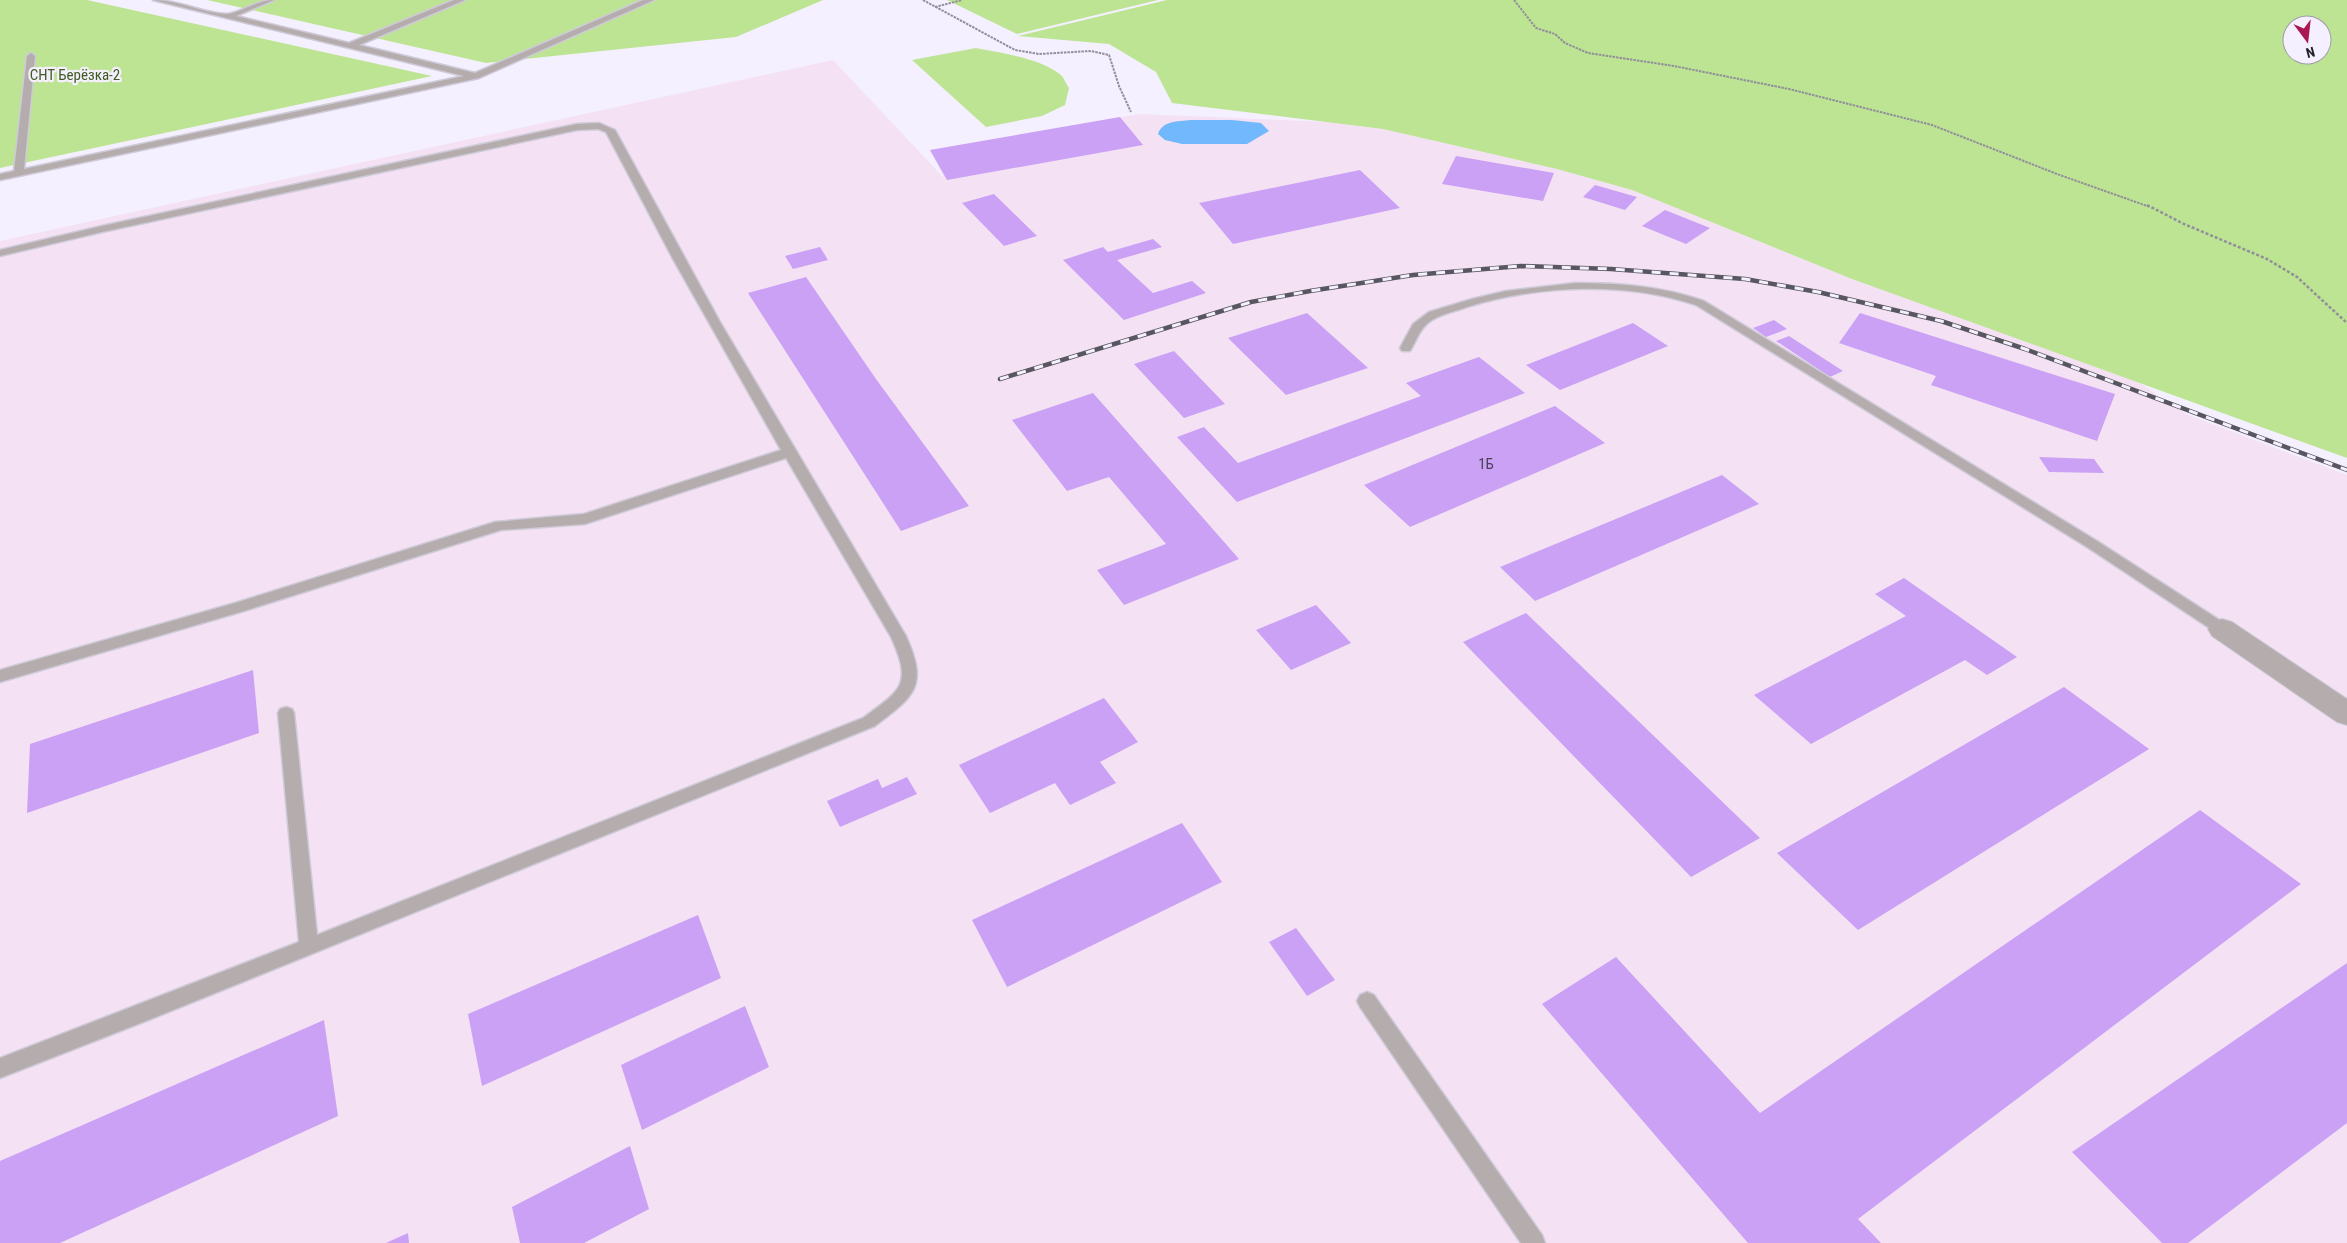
<svg xmlns="http://www.w3.org/2000/svg" width="2347" height="1243" font-family="'Roboto Condensed',sans-serif">
  <rect width="100%" height="100%" fill="#f4f0ff"/>
  <!-- industrial -->
  <polygon fill="#f4e2f4" points="833,60 945,179 930,150 1140,114 1329,122 1383,129 1557,169 1632,190 1852,279 2135,380 2186,414 2347,475 2347,1243 0,1243 0,241"/>
  <!-- green -->
  <g fill="#bce492" fill-rule="evenodd">
    <polygon points="0,0 87,0 432,76 0,168"/>
    <polygon points="207,0 823,0 736,37 486,63"/>
    <polygon points="947,0 1158,0 1017,34"/>
    <path d="M1167,0H2347V458L1852,279L1632,190L1557,169L1383,129L1172,103L1156,72L1109,44L1018,36ZM2292,25H2322V55H2292Z"/>
    <path d="M976,48C1001,53 1040,58 1061,75C1064,78 1066,84 1069,88L1065,105L1042,116L986,127L912,60Z"/>
  </g>
  <!-- water -->
  <path fill="#72b8fc" d="M1191,120H1232L1261,123L1269,131L1247,144H1182L1165,140L1158,134C1163,120 1177,122 1191,120Z"/>
  <!-- building -->
  <g fill="#caa1f4">
    <polygon points="1120,117 1143,145 947,180 930,150"/>
    <polygon points="1456,156 1554,173 1543,201 1442,184"/>
    <polygon points="1360,170 1400,208 1233,244 1199,203"/>
    <polygon points="1595,185 1637,197 1625,210 1583,197"/>
    <polygon points="994,194 1037,236 1004,246 962,203"/>
    <polygon points="1665,210 1710,228 1686,244 1642,226"/>
    <polygon points="1153,239 1162,247 1117,260 1153,293 1192,281 1206,293 1124,320 1063,260 1103,247 1108,252"/>
    <polygon points="820,247 828,260 793,269 785,256"/>
    <polygon points="806,277 876,379 969,506 901,531 748,293"/>
    <polygon points="1307,313 1368,368 1286,395 1228,338"/>
    <polygon points="1860,313 2115,394 2097,441 1931,385 1936,376 1839,343"/>
    <polygon points="1774,320 1787,329 1766,337 1753,328"/>
    <polygon points="1633,323 1668,346 1560,390 1526,365"/>
    <polygon points="1789,336 1843,371 1830,377 1776,341"/>
    <polygon points="1174,351 1225,404 1184,418 1134,364"/>
    <polygon points="1479,357 1525,393 1237,502 1177,437 1204,427 1238,463 1421,396 1406,383"/>
    <polygon points="1093,393 1211,527 1239,559 1124,605 1097,570 1166,544 1109,477 1067,491 1012,420"/>
    <polygon points="1555,406 1605,443 1410,527 1364,485"/>
    <polygon points="2039,457 2094,459 2104,473 2049,472"/>
    <polygon points="1722,475 1759,504 1535,601 1500,567"/>
    <polygon points="1904,578 2017,657 1987,675 1965,660 1811,744 1754,695 1906,616 1875,594"/>
    <polygon points="1316,605 1351,643 1291,670 1256,630"/>
    <polygon points="1526,613 1760,838 1691,877 1463,642"/>
    <polygon points="253,670 259,733 27,813 30,744"/>
    <polygon points="2064,687 2149,749 1858,930 1777,853"/>
    <polygon points="1104,698 1138,742 1100,762 1116,783 1070,805 1055,783 990,813 959,765"/>
    <polygon points="907,777 917,794 840,827 827,801 878,779 882,788"/>
    <polygon points="2200,810 2301,884 1858,1219 1881,1243 1748,1243 1542,1004 1616,957 1760,1113"/>
    <polygon points="1182,823 1222,882 1007,987 972,920"/>
    <polygon points="698,915 721,978 482,1086 468,1014"/>
    <polygon points="1296,928 1335,980 1307,996 1269,942"/>
    <polygon points="2347,963 2347,1123 2188,1243 2162,1243 2072,1152"/>
    <polygon points="745,1006 769,1067 642,1130 621,1065"/>
    <polygon points="324,1020 338,1116 60,1243 0,1243 0,1161"/>
    <polygon points="630,1146 649,1209 584,1243 520,1243 512,1207"/>
    <polygon points="408,1233 409,1243 386,1243"/>
  </g>
  <g fill="none" stroke-linecap="round" stroke-linejoin="round">
    <!-- lane casing -->
    <g stroke="#cecad8" stroke-width="3">
      <g id="lane">
        <path d="M153,0C179,0 203,13 226,14C239,14 256,0 274,0L236,16L349,43L454,0H465L359,45L475,73L643,0H654L479,78L0,180V174L14,171L27,56L31,53L35,56L24,169L464,76Z"/>
        <path d="M599,123L615,130L720,322L906,636C929,687 914,696 875,726L151,1019L0,1078V1058L299,942L278,713L280,709L286,707L292,709L294,713L317,935L863,718C901,690 913,685 891,637L786,458L585,524L501,530L244,611L0,682V670L235,603L495,522L584,514L781,450L673,259L606,132L598,129L577,130L102,232L0,256V250L102,226L577,124Z"/>
        <path d="M1575,283C1620,283 1661,286 1704,301L2097,541L2227,625L2230,629L2227,633H2217L2087,547L1696,305C1625,281 1539,285 1467,307C1456,311 1442,314 1432,320C1420,327 1417,340 1410,351H1402L1400,348L1413,324L1429,312L1472,299L1506,291Z"/>
        <polygon points="1367,992 1374,995 1542,1235 1545,1243 1521,1243 1360,1007 1357,1001 1360,995"/>
      </g>
    </g>
    <!-- street casing -->
    <g stroke="#cecad8" stroke-width="2">
      <polygon id="street" points="2222,619 2232,622 2347,699 2347,725 2337,722 2212,636 2208,629 2212,622"/>
    </g>
    <!-- path-far1 -->
    <g stroke="#928f9a" stroke-width="2" stroke-dasharray="2.5 1" stroke-linecap="butt">
      <polyline points="923,0 1015,50 1039,54 1091,51 1109,55 1119,86 1131,112"/>
      <polyline points="1514,0 1536,28 1555,34 1565,43 1588,53 1674,66 1789,89 1932,125 2057,174 2150,207"/>
      <polyline points="935,7 962,0"/>
    </g>
    <!-- path -->
    <polyline stroke="#928f9a" stroke-width="2.5" stroke-dasharray="3 2" stroke-linecap="butt" points="2147,205 2184,224 2267,259 2297,277 2347,323"/>
    <!-- lane -->
    <use href="#lane" fill="#b5adad" fill-rule="evenodd"/>
    <!-- street -->
    <use href="#street" fill="#b5adad" fill-rule="evenodd"/>
    <!-- rail casing -->
    <g stroke="#58565e" stroke-width="4.5">
      <polyline id="rail" points="1000,379 1251,302 1310,291 1413,275 1521,266 1611,269 1745,279 1818,292 1941,321 2025,349 2347,470"/>
    </g>
    <!-- rail -->
    <use href="#rail" stroke="#f4f0ff" stroke-width="3" stroke-dasharray="9" stroke-linecap="butt"/>
  </g>
  <g text-anchor="middle" stroke-width="4.5" stroke-linejoin="round" paint-order="stroke">
    <!-- far-park labels -->
    <g font-size="15" fill="#415b20" stroke="#f4f0ff">
      <text x="75" y="80">СНТ Берёзка-2</text>
    </g>
    <!-- number labels -->
    <g font-size="15" fill="#4b4059">
      <text x="1486" y="469">1Б</text>
    </g>
  </g>
  <!-- north arrow -->
  <g transform="translate(2307 40) rotate(165)"><circle r="24" fill="#f4f0ff" stroke="#a09ca8"/>
  <path d="M0-4L9 19L0 12L-9 19Z" fill="#a91853"/>
  <text y="-8" font-size="14" font-weight="bold" text-anchor="middle" fill="#211f25">N</text>
  </g>
</svg>
